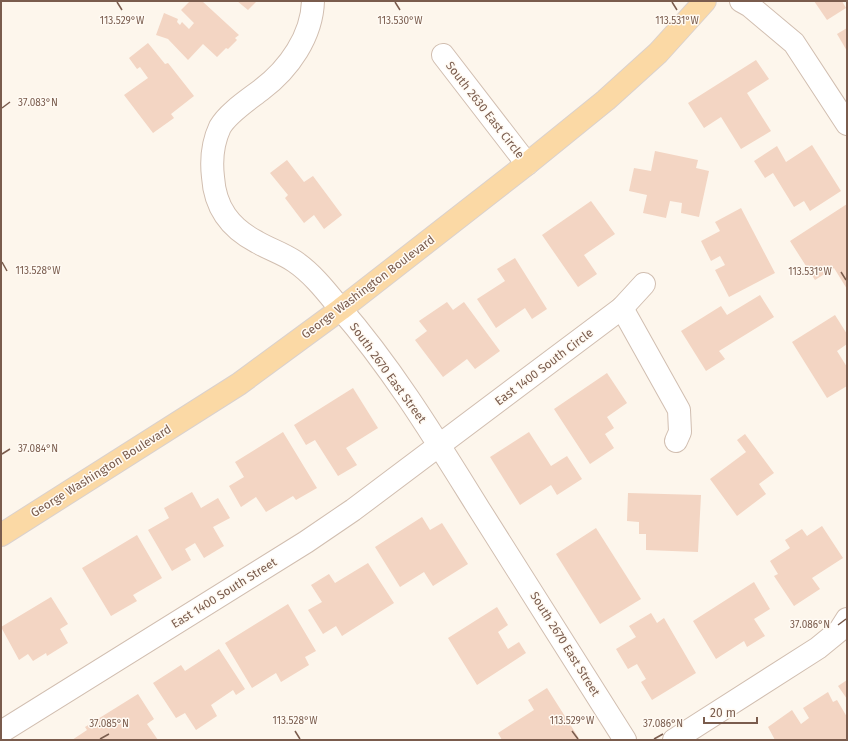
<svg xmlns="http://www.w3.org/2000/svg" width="848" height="741" font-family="'Fira Sans',sans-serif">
  <rect width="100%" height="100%" fill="#fdf6ec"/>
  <!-- building -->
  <g fill="#f3d5c3">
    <polygon points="190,1 202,1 239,35 235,38 237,40 228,49 226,48 217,57 203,44 188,60 168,39 156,35 164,13 178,19 177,22 180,25 182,22 189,29 194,23 181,10"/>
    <polygon points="237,1 257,1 248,10"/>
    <polygon points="814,1 842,1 846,8 827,20"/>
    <polygon points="847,28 847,51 837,34"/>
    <polygon points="148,43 165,64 168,63 194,96 171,114 174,118 153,133 124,95 148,78 140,67 137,69 129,58"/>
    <polygon points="756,60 769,79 747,93 771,131 741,149 721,117 704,128 688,103"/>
    <polygon points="812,145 841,191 810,211 804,201 794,207 773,173 765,178 754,161 777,146 786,162"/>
    <polygon points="655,151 698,160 696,168 709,171 699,217 681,213 682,203 670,201 666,218 643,213 647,195 629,191 634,168 651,171"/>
    <polygon points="287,160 304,182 313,176 342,215 324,229 314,215 304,223 285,198 288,195 270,173"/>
    <polygon points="591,201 615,234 584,255 597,274 578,287 542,235"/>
    <polygon points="847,204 847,289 834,268 815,280 790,241"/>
    <polygon points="741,208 775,273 729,297 715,270 725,265 720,256 711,261 701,241 720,231 715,222"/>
    <polygon points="515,258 547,309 532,319 525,308 496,328 477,299 505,281 497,269"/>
    <polygon points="760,295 774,317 719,351 725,359 706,371 681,331 721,306 727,315"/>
    <polygon points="447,302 453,310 464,302 500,351 475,369 467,359 443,377 415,340 427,331 419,321"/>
    <polygon points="835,315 847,334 847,344 837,351 847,367 847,386 827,398 792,342"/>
    <polygon points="607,373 627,403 607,417 614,428 605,434 614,448 590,464 554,409"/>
    <polygon points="353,388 378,428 346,448 357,465 338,476 315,440 306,445 294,425"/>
    <polygon points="283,432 317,488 296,500 293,496 266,512 256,497 241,507 229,486 244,477 235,462"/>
    <polygon points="529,432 551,466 567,456 582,479 557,495 551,485 520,505 490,457"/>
    <polygon points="745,434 774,473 759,484 766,494 737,516 710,479 746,452 737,440"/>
    <polygon points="192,492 201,508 218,498 230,518 213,527 224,546 204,558 195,543 185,549 191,560 172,571 148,530 169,518 164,508"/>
    <polygon points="628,493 701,495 698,552 646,550 646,534 639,534 639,522 627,521"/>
    <polygon points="422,517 430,530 442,523 468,564 433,586 424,572 400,587 375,547"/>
    <polygon points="822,526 843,558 812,578 820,589 794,606 774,576 778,574 770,561 790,548 785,540 802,529 807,536"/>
    <polygon points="596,528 641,599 600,624 556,554"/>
    <polygon points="137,535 162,578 133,595 137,601 111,616 82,568"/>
    <polygon points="368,563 394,603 342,636 336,626 323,634 308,610 322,602 311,585 329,574 335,583"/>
    <polygon points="754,582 770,609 754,619 765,636 747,647 744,641 716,659 693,621"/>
    <polygon points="51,597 68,624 60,629 68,643 47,656 46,653 33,661 28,654 19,660 1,627"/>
    <polygon points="288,604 316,651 305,657 309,665 281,682 276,673 252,688 225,643"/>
    <polygon points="497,607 508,625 498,632 508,649 519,642 526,653 477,685 448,638"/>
    <polygon points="651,613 657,623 664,618 696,673 652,700 641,682 646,679 637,664 628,669 616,649 636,637 629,626"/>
    <polygon points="219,649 245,689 236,695 233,690 211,705 217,716 196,730 185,713 176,718 153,683 181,665 185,671"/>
    <polygon points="847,680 847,699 838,686"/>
    <polygon points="547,688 580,740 502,740 498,733 534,710 528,700"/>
    <polygon points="828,692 833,702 837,700 847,717 847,740 775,740 768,727 792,710 801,724 809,718 803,708"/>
    <polygon points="138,694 154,719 147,724 158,740 72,740 87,730 85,727"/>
  </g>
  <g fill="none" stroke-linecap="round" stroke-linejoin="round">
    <!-- minor casing -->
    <g stroke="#d1beb0" stroke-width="24">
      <g id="minor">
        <path d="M313,1C312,36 289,69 261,90C248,100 228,113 220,127C213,142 211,160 213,177C215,208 230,228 257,242C269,249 282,253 294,261C312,273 326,291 339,307C393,369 436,440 479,509C528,586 576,663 625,740"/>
        <polyline points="741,1 750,6 794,43 847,124"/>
        <polyline points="443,55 527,164"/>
        <polyline points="622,308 679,410 680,432 676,441"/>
        <polyline points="1,732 306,542 353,510 622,308 644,284"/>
        <polyline points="674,740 818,648 840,630 847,619"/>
      </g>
    </g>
    <!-- major casing -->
    <g stroke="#dad1cd" stroke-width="24">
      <polyline id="major" points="1,535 239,384 341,309 527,164 606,100 658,53 705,1"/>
    </g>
    <!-- minor -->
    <use href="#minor" stroke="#fff" stroke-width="22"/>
    <!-- major -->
    <use href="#major" stroke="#fbd9a5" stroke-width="22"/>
  </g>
  <!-- ticks -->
  <path fill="none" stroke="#7a5c4d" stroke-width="1.5" d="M117,2L122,10M395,2L400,10M672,2L677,10M2,108L10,102M2,262L7,271M841,272L846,280M2,454L10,449M838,625L846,619M295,731L300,739M572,731L578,739M100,739L109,734M654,739L663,734"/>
  <g text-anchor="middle" stroke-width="3" stroke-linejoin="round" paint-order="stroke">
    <!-- street labels -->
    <g font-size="12" fill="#7a5c4d" stroke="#fffaf3">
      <text transform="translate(485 110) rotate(52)" y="4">South 2630 East Circle</text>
      <text transform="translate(368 287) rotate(-37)" y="4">George Washington Boulevard</text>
      <text transform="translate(544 367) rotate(-37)" y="4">East 1400 South Circle</text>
      <text transform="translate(388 373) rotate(54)" y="4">South 2670 East Street</text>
      <text transform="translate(101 471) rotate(-32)" y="4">George Washington Boulevard</text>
      <text transform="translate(224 593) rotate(-32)" y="4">East 1400 South Street</text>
      <text transform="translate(565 644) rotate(58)" y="4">South 2670 East Street</text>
    </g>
  </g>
  <g font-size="10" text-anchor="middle" fill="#7a5c4d" stroke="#fffaf3" stroke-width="3" stroke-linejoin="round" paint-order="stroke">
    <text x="122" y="24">113.529°W</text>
    <text x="400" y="24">113.530°W</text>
    <text x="677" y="24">113.531°W</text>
    <text x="38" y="106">37.083°N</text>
    <text x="38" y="274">113.528°W</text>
    <text x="810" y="275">113.531°W</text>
    <text x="38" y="452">37.084°N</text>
    <text x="810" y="628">37.086°N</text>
    <text x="295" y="724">113.528°W</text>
    <text x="572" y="724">113.529°W</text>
    <text x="109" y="727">37.085°N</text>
    <text x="663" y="727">37.086°N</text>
  </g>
  <!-- border -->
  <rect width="848" height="741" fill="none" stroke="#7a5c4d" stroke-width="4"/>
  <!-- scale -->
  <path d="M704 717v6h53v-6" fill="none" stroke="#7a5c4d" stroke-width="2"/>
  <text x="710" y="717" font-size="12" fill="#7a5c4d" stroke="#fffaf3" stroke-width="3" paint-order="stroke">20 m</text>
</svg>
